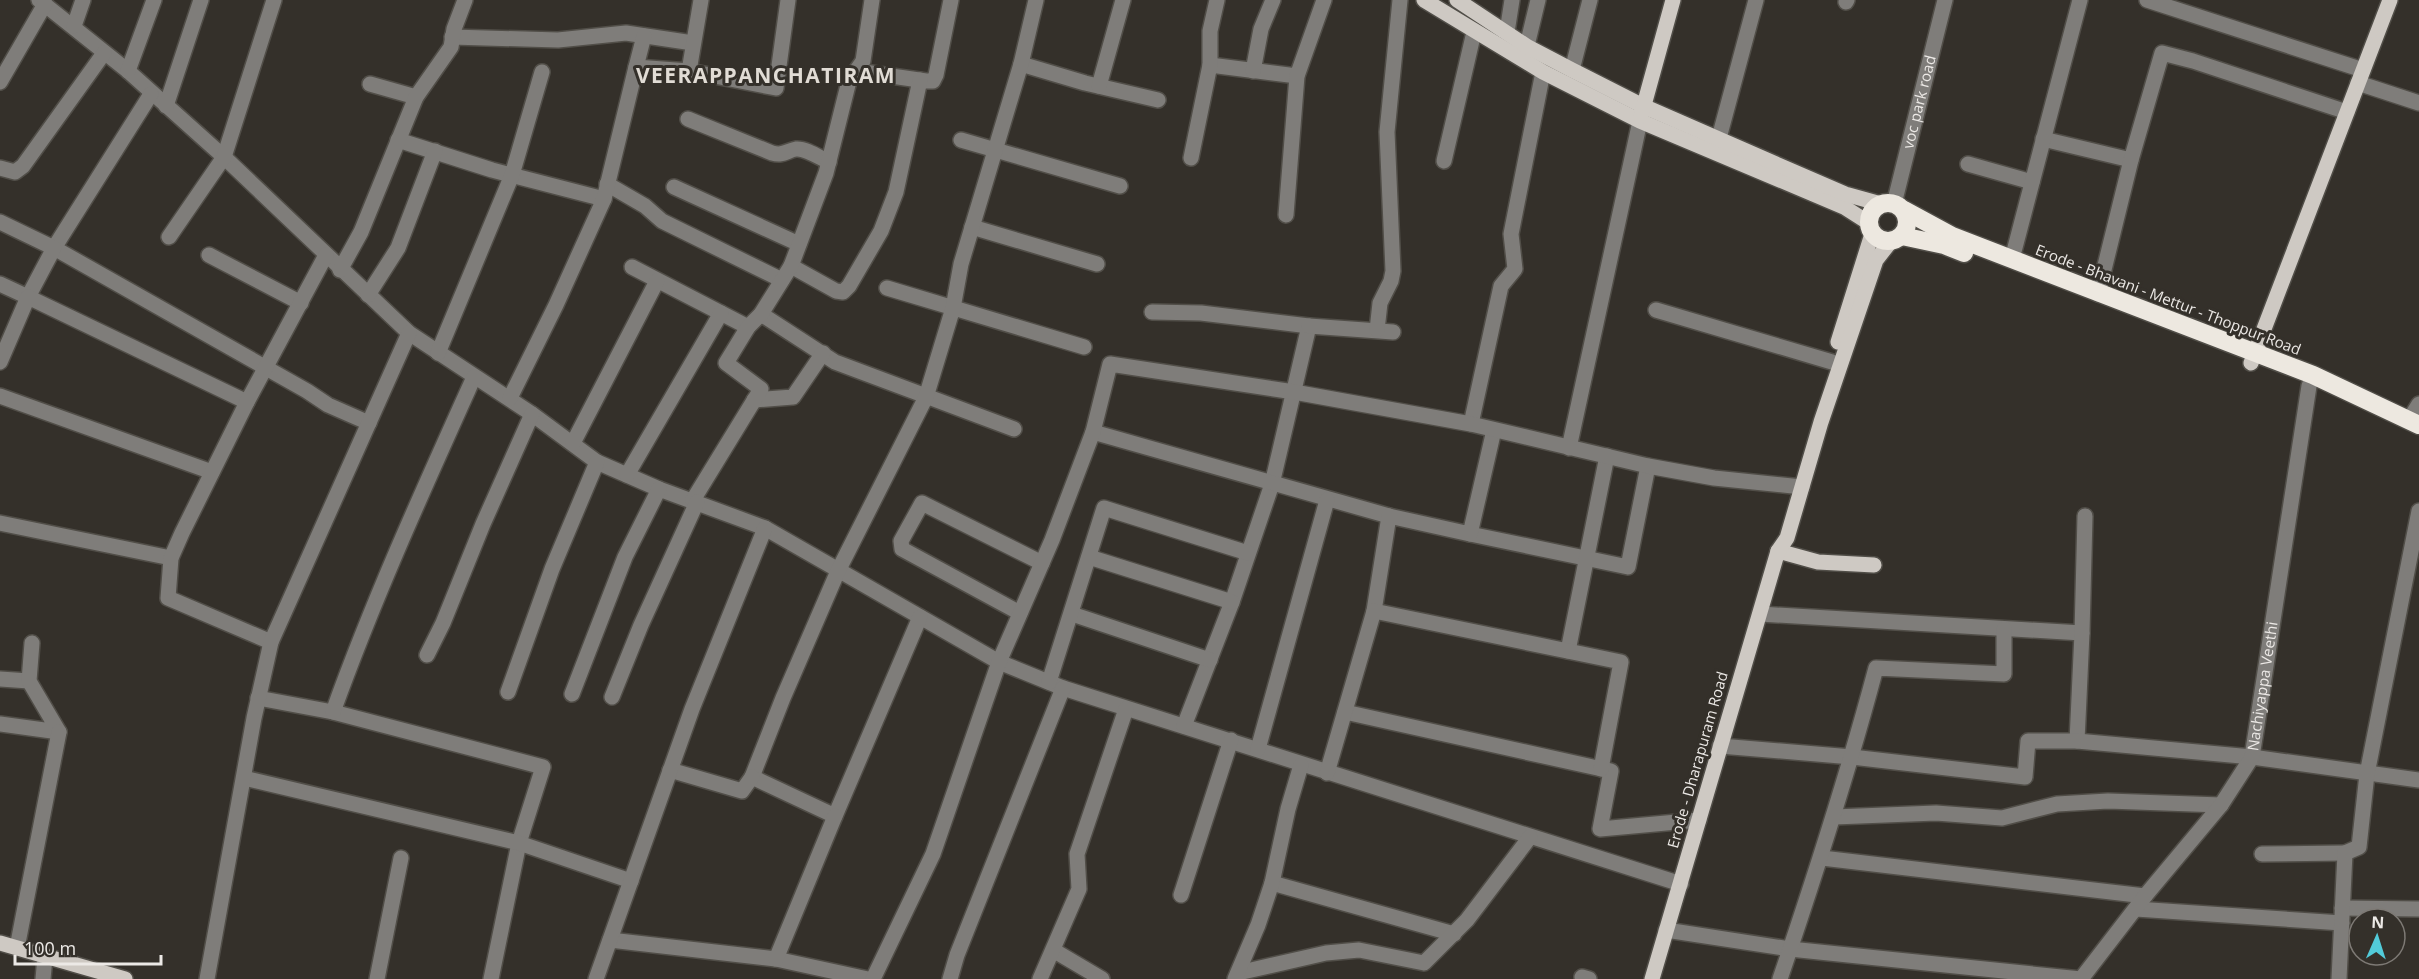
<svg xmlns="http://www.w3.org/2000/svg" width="2419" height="979" font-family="'Open Sans',sans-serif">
  <rect width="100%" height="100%" fill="#34302a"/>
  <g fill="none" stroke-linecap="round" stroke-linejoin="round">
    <!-- minor casing -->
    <g stroke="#514e48" stroke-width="18">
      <g id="minor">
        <polyline points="39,0 128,71 224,157 409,333 532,414 597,462 659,489 765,528 999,662 1063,688 1681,884"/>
        <polyline points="2147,0 2363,70"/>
        <polyline points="1846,2 1847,0"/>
        <polyline points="74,26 83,0"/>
        <polyline points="1507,32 1512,0"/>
        <polyline points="452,37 558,40 626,33 693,43"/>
        <polyline points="1524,58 1538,0"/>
        <polyline points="1021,64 1085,83 1158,100"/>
        <polyline points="1210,65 1297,76"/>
        <polyline points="636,67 644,36"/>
        <polyline points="1572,70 1590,0"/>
        <polyline points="128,71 154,0"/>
        <polyline points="689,71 776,88 788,0"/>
        <polyline points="857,71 926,81 933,81 936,75 951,0"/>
        <polyline points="1253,71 1261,29 1273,0"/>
        <polyline points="0,82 45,4"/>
        <polyline points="2358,83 2419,103"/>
        <polyline points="370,84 416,97"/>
        <polyline points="1099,86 1123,0"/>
        <polyline points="151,94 54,248 307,391 328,405 369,423"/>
        <polyline points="166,106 201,0"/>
        <path d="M688,119L772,153C783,156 786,151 796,149C806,148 820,158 829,162"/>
        <polyline points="1719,138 1756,0"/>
        <polyline points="2043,139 2131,160"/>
        <polyline points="398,140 492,170 604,199"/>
        <polyline points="961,140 1120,186"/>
        <polyline points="1191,158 1210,65 1210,31 1217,0"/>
        <polyline points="1444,161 1474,32"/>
        <polyline points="1968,164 2032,182"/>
        <polyline points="0,168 15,172 23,166 104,53"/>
        <polyline points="607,184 645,206 662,221 782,280"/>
        <polyline points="674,187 799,244"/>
        <path id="s1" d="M1894,204L1945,0"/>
        <polyline points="1286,215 1297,76 1324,0"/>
        <polyline points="0,222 54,248 28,297 0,284"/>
        <polyline points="972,227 1097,264"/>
        <polyline points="169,237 224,157 274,0"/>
        <polyline points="209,255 301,303"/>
        <polyline points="2012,259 2080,0"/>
        <polyline points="791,266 836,291 843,292 849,286 881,231 896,192 920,80"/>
        <polyline points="632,267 748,327"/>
        <polyline points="340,270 361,232 416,97 451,47 454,29 465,0"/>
        <polyline points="887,288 1084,347"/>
        <polyline points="2098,294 2131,160 2162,53 2193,61 2347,112"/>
        <polyline points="368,295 398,248 435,151"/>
        <polyline points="1656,310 1832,362"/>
        <polyline points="1152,312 1201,313 1309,326 1272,484 1232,602 1184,726"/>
        <polyline points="761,314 835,362 1014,429"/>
        <polyline points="1309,326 1393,332"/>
        <polyline points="1377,330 1380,303 1391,281 1393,271 1387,132 1400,0"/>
        <polyline points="438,353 512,175 542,72"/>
        <polyline points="0,362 28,297 247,402"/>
        <polyline points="0,396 212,472"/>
        <polyline points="510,398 556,305 604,199 636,67 689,71 701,0"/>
        <polyline points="754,400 793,397 823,353"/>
        <polyline points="2409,420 2419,404"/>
        <polyline points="1471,424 1501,286 1515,269 1511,234 1543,72"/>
        <polyline points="1093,432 1389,516"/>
        <polyline points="573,443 657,281"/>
        <polyline points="1569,448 1640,121"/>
        <polyline points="627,475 721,313"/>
        <polyline points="693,500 761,389 726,363 748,327 761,314 791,266 826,173 849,81 863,61 872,0"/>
        <polyline points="0,523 171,558"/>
        <polyline points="1470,534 1628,567 1648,466"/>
        <polyline points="1089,557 1232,602"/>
        <polyline points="1374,611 1389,516 1470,534 1494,430"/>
        <polyline points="1020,613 902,549 901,541 922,503 1042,563"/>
        <polyline points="1072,614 1210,660"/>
        <polyline points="1760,614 2082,633"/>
        <polyline points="920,617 835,816 752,777 783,698 838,571 926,397 953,308 961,264 1021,64 1036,0"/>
        <polyline points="271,642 168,598 171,558 182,533 247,402 326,255"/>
        <polyline points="1568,651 1607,456"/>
        <polyline points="427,655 443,623 483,524 532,414"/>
        <polyline points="0,679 29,681"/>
        <polyline points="1049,682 1104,508 1248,553"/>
        <polyline points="508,692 552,569 597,462"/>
        <polyline points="572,694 625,557 659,489"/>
        <polyline points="612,697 641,625 697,502"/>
        <polyline points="258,698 333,712 543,767 519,843 491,979"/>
        <path d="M333,712C374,598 424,488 474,377"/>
        <polyline points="1345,712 1611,771 1600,829 1699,820"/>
        <polyline points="0,724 59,732 29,681 32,643"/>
        <polyline points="2077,741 2082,633 2085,516"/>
        <polyline points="1720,746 1852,757 2025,777 2028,741 2077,741 2252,757 2419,780"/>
        <polyline points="1258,749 1327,500"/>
        <polyline points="670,770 742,791 752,777"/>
        <polyline points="1327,773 1374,611 1621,662 1601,769"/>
        <polyline points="244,778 519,843 631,881"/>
        <polyline points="1834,817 1936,813 2002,818 2057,804 2108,801 2221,805"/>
        <polyline points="2262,854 2345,853"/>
        <polyline points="1822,858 2145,896"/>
        <polyline points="1272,883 1454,934"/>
        <polyline points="1181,895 1231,740"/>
        <polyline points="2342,908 2419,909"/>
        <polyline points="2136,909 2342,923"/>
        <polyline points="1666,930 1790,949 2081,979"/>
        <polyline points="610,940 776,959 868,979"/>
        <polyline points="17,948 59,732"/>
        <polyline points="1053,950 1102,979"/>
        <polyline points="776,959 835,816"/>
        <polyline points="1238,973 1326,953 1359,950 1424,963 1467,920 1530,837"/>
        <polyline points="1582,977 1589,979"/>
        <polyline points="43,979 45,957"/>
        <polyline points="207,979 254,718 271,642 409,333"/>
        <polyline points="377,979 401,858"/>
        <polyline points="596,979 692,709 765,528"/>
        <polyline points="873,979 933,854 999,662 1052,540 1093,432 1110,364 1294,392 1471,424 1648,466 1714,478 1802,487"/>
        <polyline points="950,979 957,955 1063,688"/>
        <polyline points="1040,979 1079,889 1077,854 1126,709"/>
        <polyline points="1235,979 1258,925 1272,883 1288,809 1301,765"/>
        <path d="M1780,979C1815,876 1848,773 1876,668L2004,674V629"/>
        <path id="s2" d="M2081,979L2145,896L2221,805L2252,757L2309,386L2313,375"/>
        <polyline points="2339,979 2345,853 2359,847 2367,774 2419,511"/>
      </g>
    </g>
    <!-- major casing -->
    <g stroke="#514e48" stroke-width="18">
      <g id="major">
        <polyline points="1424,0 1543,72 1640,121 1844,207 1869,223"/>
        <polyline points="1457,0 1528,47 1572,70 1643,106 1845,194 1881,204"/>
        <polyline points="1641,116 1673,0"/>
        <polyline points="1838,342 1872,234"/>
        <polyline points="2251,363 2390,0"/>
        <polyline points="1778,551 1818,562 1874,565"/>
        <polyline points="0,943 125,979"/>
        <polyline points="1652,979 1778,551 1787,538 1821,422 1876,260 1891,241"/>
      </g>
    </g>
    <!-- highway casing -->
    <g stroke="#514e48" stroke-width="21">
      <g id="highway">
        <circle cx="1888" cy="222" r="19"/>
        <polyline points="1904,210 1952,236 2313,375 2419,425"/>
        <polyline points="1902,236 1944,245 1964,253"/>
      </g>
    </g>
    <!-- minor -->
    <use href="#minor" stroke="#7f7d7a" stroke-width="15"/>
    <!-- major -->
    <use href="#major" stroke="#cec9c3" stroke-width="15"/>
    <!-- highway -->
    <use href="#highway" stroke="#ede8e0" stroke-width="18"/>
  </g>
  <g text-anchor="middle" stroke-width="6" stroke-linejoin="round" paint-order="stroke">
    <!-- street labels -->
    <g font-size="15" fill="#ece9e6" stroke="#34302a">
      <text dy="5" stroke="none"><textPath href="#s1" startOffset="105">voc park road</textPath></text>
      <text transform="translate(2168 300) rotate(21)" y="5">Erode - Bhavani - Mettur - Thoppur Road</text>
      <text dy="5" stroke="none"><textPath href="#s2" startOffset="352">Nachiyappa Veethi</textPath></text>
      <text transform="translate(1698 760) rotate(-74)" y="5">Erode - Dharapuram Road</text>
    </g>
    <!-- district labels -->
    <g font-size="21" font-weight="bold" letter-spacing="1.5" fill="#e1dcd5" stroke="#34302a">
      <text x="766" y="83">VEERAPPANCHATIRAM</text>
    </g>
  </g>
  <!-- north arrow -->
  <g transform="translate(2377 937) rotate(3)"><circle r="28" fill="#34302a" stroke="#7e7a75" stroke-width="1.5"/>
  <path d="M0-4.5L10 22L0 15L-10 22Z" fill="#52cbd9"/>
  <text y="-9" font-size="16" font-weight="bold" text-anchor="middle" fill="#ece9e6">N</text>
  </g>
  <!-- scale -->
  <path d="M15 955v9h146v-9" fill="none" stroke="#ece9e6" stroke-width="3"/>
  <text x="24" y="955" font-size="18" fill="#ece9e6" stroke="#34302a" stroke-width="4.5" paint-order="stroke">100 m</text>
</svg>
